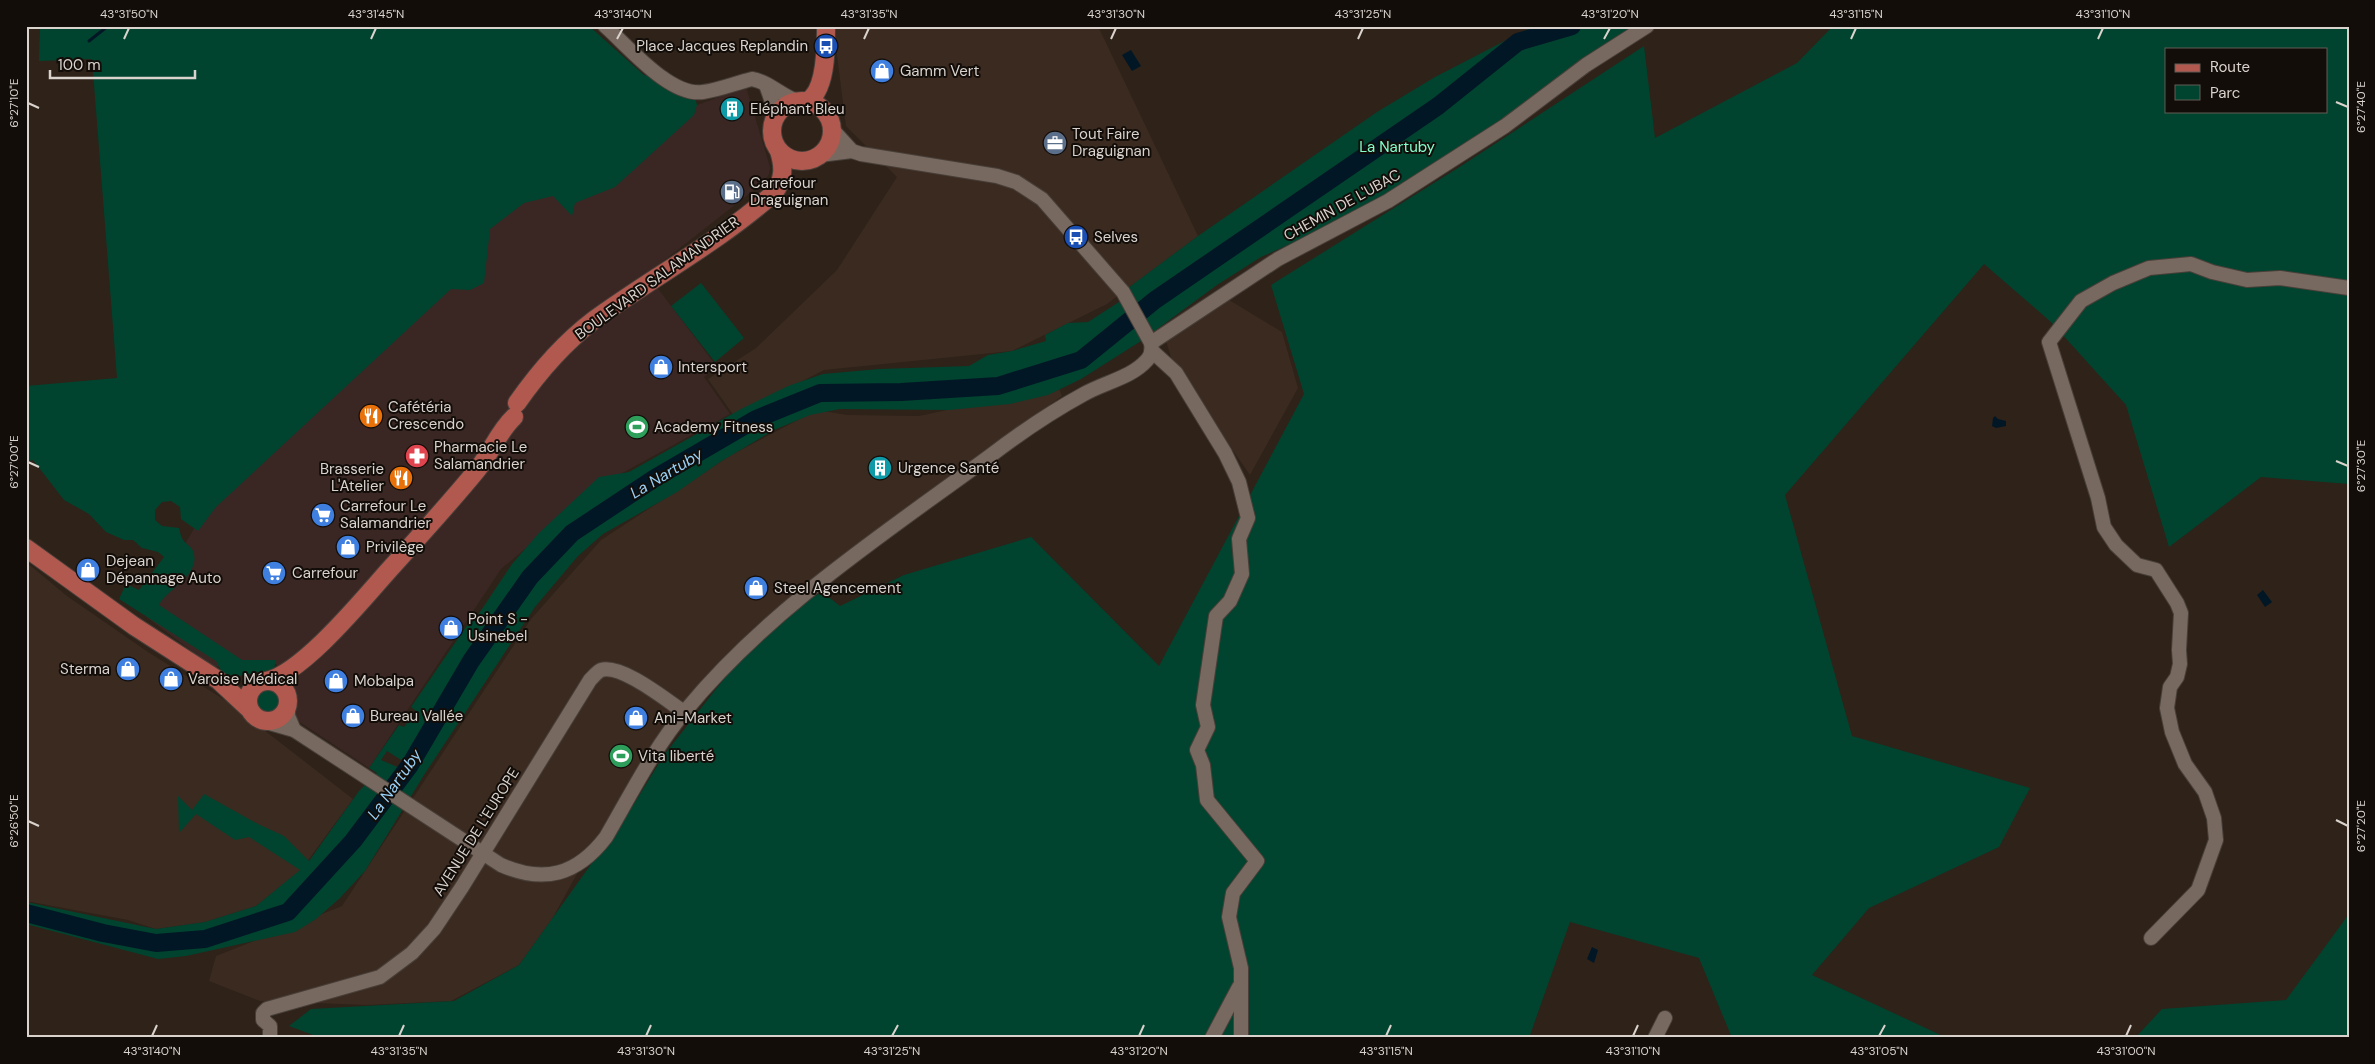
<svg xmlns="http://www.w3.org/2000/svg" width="2375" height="1064" font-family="'DM Sans',sans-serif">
  <rect width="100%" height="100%" fill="#2e2219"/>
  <!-- commercial -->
  <polygon fill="#3a2723" points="746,87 770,167 769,174 764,182 647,274 717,367 704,377 730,414 604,483 501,569 369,768 295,719 294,691 276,664 213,667 144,615 203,513 485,225 547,185 582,197 697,105"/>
  <!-- built -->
  <g fill="#3b2a1f">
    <polygon points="836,26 1098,26 1198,236 1107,304 1012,351 824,370 734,416 708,379 756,348 837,270 897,177 846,126 836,48"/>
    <polygon points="1226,298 1282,332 1298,388 1250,475 1173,364 1166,341"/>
    <polygon points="1058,386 1062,396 887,522 757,625 666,722 607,820 552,919 519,965 451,1001 367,1005 260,1001 209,981 216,956 342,906 531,619 601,540 731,455 817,410 847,415 919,416"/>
    <polygon points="26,562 67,596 148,652 228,702 353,799 301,870 256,906 205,922 156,929 128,920 26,901"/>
  </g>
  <!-- green -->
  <g fill="#00442f" fill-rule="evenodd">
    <path d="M40,26H589L644,75L649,76L695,98L697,105L694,115L615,187L575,203L572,216L553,196L524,203L490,229L484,283L470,290L451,289L216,507L198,531L181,519L180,507L171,501L162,502L155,510V520L162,526L179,528C180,532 181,537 183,540C186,544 191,546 193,551C202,575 168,588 159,605L242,660H276L274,669L239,676L223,674L216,661L119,599L126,584L139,590L164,557L158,552L142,548L133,540H124L106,532L89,514L64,500L33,460L26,462V386L117,378L92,59L39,61Z"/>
    <path d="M1534,26H1647L1388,201L1261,257L1217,285L1141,341L1081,379L1048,395L1010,404L949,410L840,409L810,415L774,430L720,462L677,492L603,534L578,556L535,607L424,775L365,871L340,898L316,919L295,932L186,956L158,959L26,924V902L156,929L205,922L256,906L300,870L249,837L235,840L196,814L179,833L178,796L192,810L204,794L258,824L284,836L309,861L359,791L377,773L369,768L399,725L404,727L416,711L411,707L470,621H474L512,564L539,533L599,477L629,472L741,409L788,386L823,374L879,369L969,366L988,355L1012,351L1046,341L1045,335L1068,323L1088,322L1119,302L1128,288L1198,236L1377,112L1435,77ZM387,751L406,763L402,769L381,760Z"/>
    <path d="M1833,26H2349V484L2261,477L2169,547L2126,405L2051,322L1984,264L1785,495L1852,736L2030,788L1999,847L1869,908L1812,975L1947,1038H1732L1699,958L1570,922L1529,1038H321L289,1026L311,1009L454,1001L519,965L634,804L664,755L731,670L763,636L802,604L822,592L840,606L904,575L1031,537L1159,666L1304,394L1271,285L1461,166L1644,46L1655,138L1797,63ZM2166,49H2326V111H2166Z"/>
    <polygon points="701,283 744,338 715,362 671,306"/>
    <circle cx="268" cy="701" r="13"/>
    <polygon points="2349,914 2349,1038 2135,1038 2162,1009 2286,1000"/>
  </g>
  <!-- water -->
  <g fill="#021725">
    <polygon points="1131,50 1141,66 1132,71 1122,55"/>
    <polygon points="1995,416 1998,419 2006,421 2006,426 1996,428 1992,426 1993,418"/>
    <polygon points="2263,590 2272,602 2265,607 2257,595"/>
    <polygon points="1592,947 1598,950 1594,963 1587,959"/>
  </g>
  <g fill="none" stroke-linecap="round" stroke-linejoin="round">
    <!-- stream -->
    <polyline stroke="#021725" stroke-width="3" points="89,41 108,26"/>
    <!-- river -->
    <polyline stroke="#021725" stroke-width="18" points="26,913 103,933 156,943 205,939 288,912 353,841 410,765 471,661 530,577 572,533 655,478 756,419 820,393 901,392 998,386 1081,360 1155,300 1438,106 1518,42 1572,26"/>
    <!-- minor casing -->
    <g stroke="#483f39" stroke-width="16">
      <g id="minor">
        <path d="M605,26C628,46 670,97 703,92C719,90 736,83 752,79C770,82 782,97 800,102"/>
        <polyline points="766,85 777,116"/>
        <polyline points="820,155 852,151"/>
        <polyline points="1151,343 1278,259 1388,201 1505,126 1586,65 1647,26"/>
        <polyline points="1152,351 1176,373 1225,453 1239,482 1248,518 1239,539 1242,574 1230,601 1216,616 1203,705 1208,727 1197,750 1203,765 1207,800 1257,861 1233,893 1229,917 1241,968 1241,1038"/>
        <polyline points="288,705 288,716 294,730"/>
        <path d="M266,722L294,730L501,865C544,884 577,875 606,837C631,794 654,748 686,710C769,609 885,533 990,456C1020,433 1051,412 1084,394C1105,382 1131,378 1147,360C1152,355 1152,349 1151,343L1123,292L1042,199L1016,182L997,176L861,154L852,151L831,128"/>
        <polyline points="2151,938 2198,890 2216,840 2214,818 2205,792 2185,764 2172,732 2167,708 2170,687 2177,677 2180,664 2179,650 2181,613 2177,603 2156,570 2137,565 2116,545 2104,527 2098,498 2049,342 2081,301 2113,283 2149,268 2191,264 2212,272 2247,280 2280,278 2349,288"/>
        <path d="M270,1038V1026L263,1020V1013L267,1009L380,977L412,953L434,929L462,887L590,680C593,677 597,672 601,670C622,664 666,700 684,712"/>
        <polyline points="1212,1038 1239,987"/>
        <polyline points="1655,1038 1665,1018"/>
      </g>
    </g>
    <!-- major casing -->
    <g stroke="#483f39" stroke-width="20">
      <g id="major">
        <circle cx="802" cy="131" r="30"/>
        <path d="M806,102C827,92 826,46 826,26"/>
        <path d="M517,403C538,373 565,342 594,320C653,277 719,242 774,193C784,179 784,167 779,151"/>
        <polyline points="26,548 134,626 218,680 248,708"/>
        <circle cx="268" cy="701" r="20"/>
        <path d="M266,681C302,674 364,598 389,570C419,537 449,504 477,470C491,453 498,432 514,417"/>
      </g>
    </g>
    <!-- minor -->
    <use href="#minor" stroke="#77695f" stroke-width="14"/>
    <!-- major -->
    <use href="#major" stroke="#b1594f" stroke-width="18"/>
  </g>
  <!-- ticks -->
  <path fill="none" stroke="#dad3cd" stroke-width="2" d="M124,39L129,28M371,39L376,28M617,39L623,28M864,39L869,28M1111,39L1116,28M1358,39L1363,28M1604,39L1610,28M1851,39L1856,28M2098,39L2103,28M2336,102L2348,107M28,103L39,108M2336,461L2348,466M28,462L39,467M2336,820L2348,826M28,821L39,826M152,1036L157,1025M399,1036L404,1025M646,1036L651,1025M892,1036L898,1025M1139,1036L1144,1025M1386,1036L1391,1025M1633,1036L1638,1025M1879,1036L1885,1025M2126,1036L2131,1025"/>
  <!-- icons -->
  <defs>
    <g id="bus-disc" transform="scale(1.25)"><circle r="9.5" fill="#1a4fb4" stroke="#120d09"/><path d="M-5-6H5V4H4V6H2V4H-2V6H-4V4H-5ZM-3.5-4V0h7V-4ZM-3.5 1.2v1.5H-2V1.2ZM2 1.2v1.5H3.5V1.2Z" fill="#fff"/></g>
    <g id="shop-disc" transform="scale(1.25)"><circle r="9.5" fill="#3f7fe0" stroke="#120d09"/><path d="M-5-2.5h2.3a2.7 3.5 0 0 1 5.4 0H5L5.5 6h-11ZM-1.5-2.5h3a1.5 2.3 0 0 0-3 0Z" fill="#fff"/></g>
    <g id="building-disc" transform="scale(1.25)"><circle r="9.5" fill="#0f9aa8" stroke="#120d09"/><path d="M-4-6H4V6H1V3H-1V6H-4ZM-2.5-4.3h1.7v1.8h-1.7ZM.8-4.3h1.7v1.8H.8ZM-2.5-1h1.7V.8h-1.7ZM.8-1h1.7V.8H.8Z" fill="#fff"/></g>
    <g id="office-disc" transform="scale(1.25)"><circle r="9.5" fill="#5c6f8a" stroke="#120d09"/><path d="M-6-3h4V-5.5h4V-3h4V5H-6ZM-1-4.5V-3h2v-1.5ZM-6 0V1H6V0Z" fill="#fff"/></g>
    <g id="fuel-disc" transform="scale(1.25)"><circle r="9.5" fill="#5c6f8a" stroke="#120d09"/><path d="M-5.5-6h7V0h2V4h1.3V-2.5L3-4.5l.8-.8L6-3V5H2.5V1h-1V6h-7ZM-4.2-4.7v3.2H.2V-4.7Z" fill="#fff"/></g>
    <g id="restaurant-disc" transform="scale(1.25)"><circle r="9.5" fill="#e8710a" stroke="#120d09"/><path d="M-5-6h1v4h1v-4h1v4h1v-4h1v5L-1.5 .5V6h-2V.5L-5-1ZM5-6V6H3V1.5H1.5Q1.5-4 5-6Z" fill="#fff"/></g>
    <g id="stadium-disc" transform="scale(1.25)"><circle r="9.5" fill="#2e9e5b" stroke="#120d09"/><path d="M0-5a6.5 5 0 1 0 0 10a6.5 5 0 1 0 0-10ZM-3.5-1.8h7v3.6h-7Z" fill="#fff"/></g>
    <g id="pharmacy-disc" transform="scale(1.25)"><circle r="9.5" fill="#e0444e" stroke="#120d09"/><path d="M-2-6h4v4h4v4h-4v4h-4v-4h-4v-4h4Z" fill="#fff"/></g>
    <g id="supermarket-disc" transform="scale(1.25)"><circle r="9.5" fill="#3f7fe0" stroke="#120d09"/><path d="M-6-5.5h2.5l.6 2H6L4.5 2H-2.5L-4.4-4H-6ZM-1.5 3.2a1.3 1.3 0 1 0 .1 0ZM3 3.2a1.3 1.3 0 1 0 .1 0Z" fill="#fff"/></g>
  </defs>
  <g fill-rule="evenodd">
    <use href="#bus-disc" x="826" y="46"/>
    <use href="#shop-disc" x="882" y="71"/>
    <use href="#building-disc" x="732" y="109"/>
    <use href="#office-disc" x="1055" y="143"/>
    <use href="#fuel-disc" x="732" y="192"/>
    <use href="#bus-disc" x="1076" y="237"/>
    <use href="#shop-disc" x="661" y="367"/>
    <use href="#restaurant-disc" x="371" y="416"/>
    <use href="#stadium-disc" x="637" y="427"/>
    <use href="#pharmacy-disc" x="417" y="456"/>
    <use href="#building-disc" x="880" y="468"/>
    <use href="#restaurant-disc" x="401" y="478"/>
    <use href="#supermarket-disc" x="323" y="515"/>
    <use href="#shop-disc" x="348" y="547"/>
    <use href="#shop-disc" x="88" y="570"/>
    <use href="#supermarket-disc" x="274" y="573"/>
    <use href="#shop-disc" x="756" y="588"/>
    <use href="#shop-disc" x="451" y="628"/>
    <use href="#shop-disc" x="128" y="669"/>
    <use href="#shop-disc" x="171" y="679"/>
    <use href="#shop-disc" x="336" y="681"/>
    <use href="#shop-disc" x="353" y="716"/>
    <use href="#shop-disc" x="636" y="718"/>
    <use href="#stadium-disc" x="621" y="756"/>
  </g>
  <g text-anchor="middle" stroke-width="4" stroke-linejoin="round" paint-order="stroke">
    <!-- poi labels -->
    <g font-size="15" fill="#dad3cd" stroke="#120d09" text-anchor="start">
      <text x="808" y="51" text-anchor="end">Place Jacques Replandin</text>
      <text x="900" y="76">Gamm Vert</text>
      <text x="750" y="114">Eléphant Bleu</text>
      <text x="1072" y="139">Tout Faire<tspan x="1072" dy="17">Draguignan</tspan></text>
      <text x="750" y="188">Carrefour<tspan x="750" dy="17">Draguignan</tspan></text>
      <text x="1094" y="242">Selves</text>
      <text x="678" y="372">Intersport</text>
      <text x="388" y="412">Cafétéria<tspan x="388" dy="17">Crescendo</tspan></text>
      <text x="654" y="432">Academy Fitness</text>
      <text x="434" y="452">Pharmacie Le<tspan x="434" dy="17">Salamandrier</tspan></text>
      <text x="898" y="473">Urgence Santé</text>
      <text x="384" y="474" text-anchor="end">Brasserie<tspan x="384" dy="17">L'Atelier</tspan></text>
      <text x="340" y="511">Carrefour Le<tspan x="340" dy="17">Salamandrier</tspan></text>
      <text x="366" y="552">Privilège</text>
      <text x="106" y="566">Dejean<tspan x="106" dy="17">Dépannage Auto</tspan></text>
      <text x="292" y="578">Carrefour</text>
      <text x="774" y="593">Steel Agencement</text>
      <text x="468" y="624">Point S -<tspan x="468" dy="17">Usinebel</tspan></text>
      <text x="110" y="674" text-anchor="end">Sterma</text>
      <text x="188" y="684">Varoise Médical</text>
      <text x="354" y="686">Mobalpa</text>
      <text x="370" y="721">Bureau Vallée</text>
      <text x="654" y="723">Ani-Market</text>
      <text x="638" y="761">Vita liberté</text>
    </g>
    <!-- park labels -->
    <g font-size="15" fill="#84fecc" stroke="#120d09">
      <text x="1397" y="152">La Nartuby</text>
    </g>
    <!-- street labels -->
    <g font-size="15" fill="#dad3cd" stroke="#120d09">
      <text transform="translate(1342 205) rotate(-29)" y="5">CHEMIN DE L'UBAC</text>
      <text transform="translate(657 278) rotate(-36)" y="5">BOULEVARD SALAMANDRIER</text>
      <text transform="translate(476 832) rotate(-58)" y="5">AVENUE DE L'EUROPE</text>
    </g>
    <!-- water labels -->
    <g font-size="16" font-style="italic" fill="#98d0f6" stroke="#120d09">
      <text transform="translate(666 473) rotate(-31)" y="6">La Nartuby</text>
      <text transform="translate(394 784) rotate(-55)" y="6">La Nartuby</text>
    </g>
  </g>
  <!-- border -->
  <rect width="2375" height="1064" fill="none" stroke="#120d09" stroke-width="55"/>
  <!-- legend -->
  <rect x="2165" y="48" width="162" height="65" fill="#120d09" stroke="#625c57"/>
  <rect x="2175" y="64" width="25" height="8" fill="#b1594f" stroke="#625c57"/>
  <text x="2210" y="72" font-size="15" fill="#dad3cd">Route</text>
  <rect x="2175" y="85" width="25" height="15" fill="#00442f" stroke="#625c57"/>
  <text x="2210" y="98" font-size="15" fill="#dad3cd">Parc</text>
  <!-- scale -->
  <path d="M50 70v8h145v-8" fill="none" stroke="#dad3cd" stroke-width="2.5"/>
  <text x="58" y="70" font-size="15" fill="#dad3cd" stroke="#120d09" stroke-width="4" paint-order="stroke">100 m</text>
  <rect x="28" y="28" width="2320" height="1008" fill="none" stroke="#dad3cd" stroke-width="2"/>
  <g font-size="12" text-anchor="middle" fill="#dad3cd">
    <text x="129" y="18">43°31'50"N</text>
    <text x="376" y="18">43°31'45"N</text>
    <text x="623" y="18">43°31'40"N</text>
    <text x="869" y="18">43°31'35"N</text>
    <text x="1116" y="18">43°31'30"N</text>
    <text x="1363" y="18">43°31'25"N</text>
    <text x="1610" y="18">43°31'20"N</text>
    <text x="1856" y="18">43°31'15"N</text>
    <text x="2103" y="18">43°31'10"N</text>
    <text transform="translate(14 103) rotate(-90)" y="4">6°27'10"E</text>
    <text transform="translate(2361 107) rotate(-90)" y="4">6°27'40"E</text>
    <text transform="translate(14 462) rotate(-90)" y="4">6°27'00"E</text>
    <text transform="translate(2361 466) rotate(-90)" y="4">6°27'30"E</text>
    <text transform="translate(14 821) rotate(-90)" y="4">6°26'50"E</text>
    <text transform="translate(2361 826) rotate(-90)" y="4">6°27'20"E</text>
    <text x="152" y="1055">43°31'40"N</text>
    <text x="399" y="1055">43°31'35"N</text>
    <text x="646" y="1055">43°31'30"N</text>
    <text x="892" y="1055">43°31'25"N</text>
    <text x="1139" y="1055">43°31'20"N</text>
    <text x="1386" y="1055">43°31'15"N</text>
    <text x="1633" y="1055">43°31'10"N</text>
    <text x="1879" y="1055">43°31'05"N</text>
    <text x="2126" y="1055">43°31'00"N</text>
  </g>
</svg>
